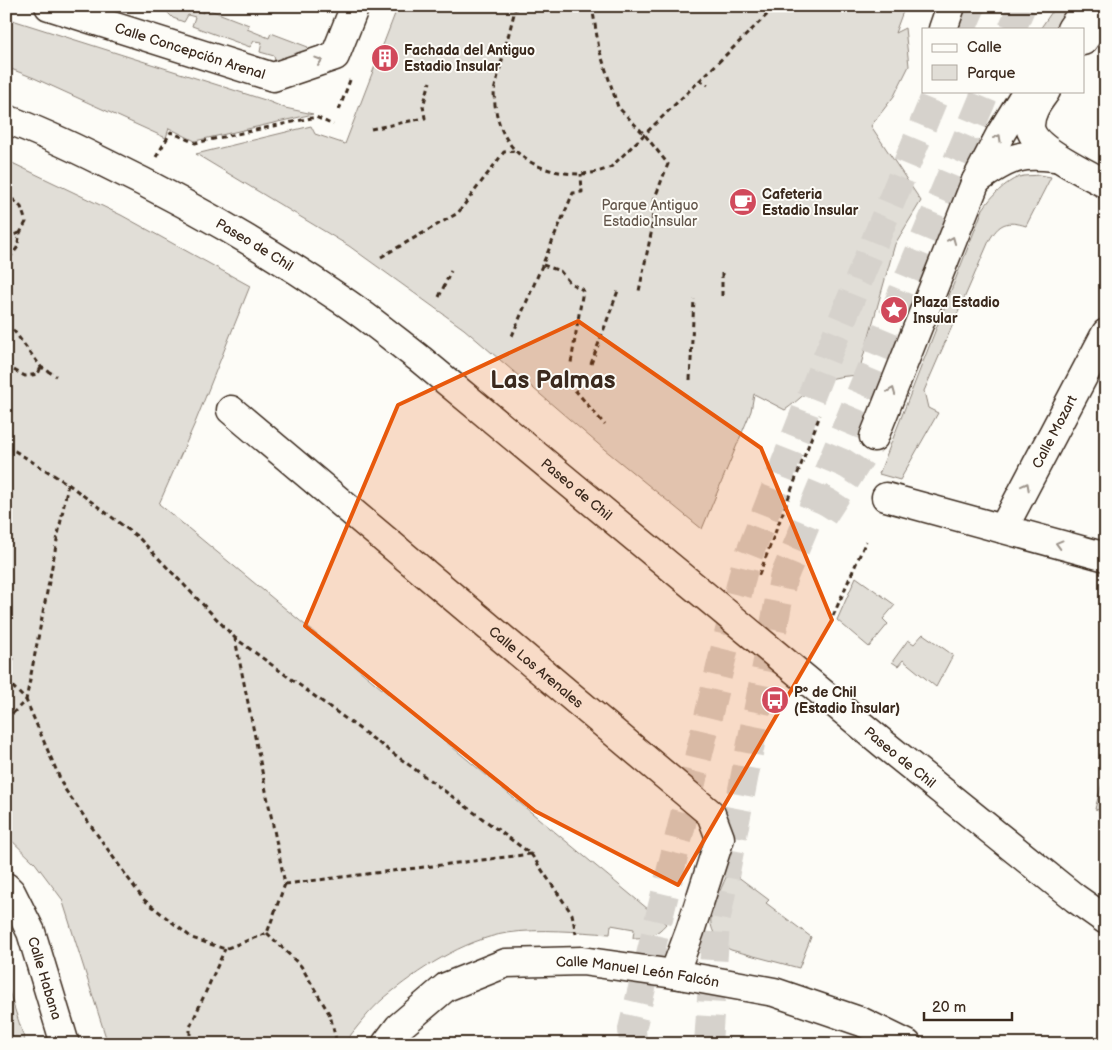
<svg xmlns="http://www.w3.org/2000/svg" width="1112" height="1050" font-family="'Balsamiq Sans',sans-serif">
  <rect width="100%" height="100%" fill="#fdfcf7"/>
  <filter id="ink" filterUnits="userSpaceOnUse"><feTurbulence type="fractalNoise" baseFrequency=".02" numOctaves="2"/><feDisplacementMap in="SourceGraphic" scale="10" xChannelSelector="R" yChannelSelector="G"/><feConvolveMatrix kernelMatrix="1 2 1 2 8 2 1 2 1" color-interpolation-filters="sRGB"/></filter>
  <g filter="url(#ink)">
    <!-- green -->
    <g fill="#e1ded7" stroke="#8e847a">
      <polygon points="161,6 186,6 203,13 205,8 249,25 247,29 269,38 271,33 308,47 304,60 290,66 275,61 274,56 260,52 262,42 254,41 250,47 192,26 195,17 188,15 184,22 173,18"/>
      <path d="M398,6H905L895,33L905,28L909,66L894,96L871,126L921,201L895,244L858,375C850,376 842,376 834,378C815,381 801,399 785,410L754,394L751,411L702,529L604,449L464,329L349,246L196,154L311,126L315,134L345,144Z"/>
      <polygon points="1056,6 1073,6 1058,29 1040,29"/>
      <polygon points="6,18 265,100 285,108 313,114 195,141 169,128 166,138 34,78 6,67"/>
      <path d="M6,160L121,215L250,286L195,423L159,504L666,924C657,935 647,938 633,938L634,929L611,925L610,934C576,932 541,928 507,933C463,940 418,970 384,998C370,1010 355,1029 344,1044H108L62,899L35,863L6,835Z"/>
      <path d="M1039,175L1051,177L1026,226C1007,220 999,223 989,241L924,391L928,408L938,413L900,480L879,474L983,209C991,197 1005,182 1019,177C1025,175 1033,176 1039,175Z"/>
      <polygon points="856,577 895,605 883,619 888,624 869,647 837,620"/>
      <polygon points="923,634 953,655 936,687 903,660 898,666 892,662 908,640 914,644"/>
      <polygon points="1106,768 1106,812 1095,809"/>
      <path d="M729,870L769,900L766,903L811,937L799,968L731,950C720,945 709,930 711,918C714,902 723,885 729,870Z"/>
      <polygon points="6,982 26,1044 6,1044"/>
    </g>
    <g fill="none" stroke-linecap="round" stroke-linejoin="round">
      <!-- trunk-tunnel -->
      <g stroke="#d6d2cc" stroke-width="28" stroke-dasharray="28 14" stroke-linecap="butt">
        <polyline points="962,29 972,6"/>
        <polyline points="1012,29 1022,6"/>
        <polyline points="823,516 874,437"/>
        <polyline points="633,1044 632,1029 745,565 823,366 937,91"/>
        <polyline points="708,1044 716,923 783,579 986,91"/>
      </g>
      <!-- minor casing -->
      <g stroke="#3b2a1e" stroke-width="31">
        <g id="minor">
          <path id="s1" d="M49,6L273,77L335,56L355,6"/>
          <polyline points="1083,41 1106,10"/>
          <path d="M1046,91C1038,102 1030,112 1030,126C1031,148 1088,174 1106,184"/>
          <path id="s2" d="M231,410L711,814L720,838L690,931L674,974"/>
          <polyline points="886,497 1106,557"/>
          <path id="s3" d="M1003,529L1106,333"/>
          <path id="s4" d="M6,887L11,892L31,932L65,1044"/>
          <path id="s5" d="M386,1044L399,1027L446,987L506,963L582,961L674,974L774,992L862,1022L907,1044"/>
        </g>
      </g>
      <!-- tertiary casing -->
      <g stroke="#3b2a1e" stroke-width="31">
        <g id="tertiary">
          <path id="s6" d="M6,119C40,131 71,146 103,162C186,202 266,248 342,300C369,318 394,339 420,359L885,745L1075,898L1106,920"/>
        </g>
      </g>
      <!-- trunk casing -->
      <g stroke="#3b2a1e" stroke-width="31">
        <g id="trunk">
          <polyline points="943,29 951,6"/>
          <polyline points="1071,29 1087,6"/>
          <path d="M976,181C990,170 1008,158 1026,156C1036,155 1046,156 1055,157"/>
          <polyline points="874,437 976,181 1001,133 1027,91"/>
        </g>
      </g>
      <!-- path -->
      <g stroke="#3b2a1e" stroke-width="3" stroke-dasharray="5 4" stroke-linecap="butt">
        <path d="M516,6L494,91C495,138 519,167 565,173C582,175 596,174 611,167L776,6"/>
        <polyline points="592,6 599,49 618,107 644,134 668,164 654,200 651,234 639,291"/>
        <polyline points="699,80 708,85"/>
        <polyline points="339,110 350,80"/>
        <polyline points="371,129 425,118 423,106 430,82"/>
        <polyline points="156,157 171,132 195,143 316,117 333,125"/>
        <polyline points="6,193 21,207 26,222 20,233 17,248 6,263"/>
        <polyline points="6,237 20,233"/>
        <polyline points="381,257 458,213 504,152 514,151"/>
        <polyline points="543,265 560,271 570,283 583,290 571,363"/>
        <polyline points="722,273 722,296"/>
        <polyline points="439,297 451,271"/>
        <polyline points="6,324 14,331 41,367 56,376"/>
        <polyline points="512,336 573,193 582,192 581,174"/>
        <polyline points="591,364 619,288"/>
        <polyline points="6,366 25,376 38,374 41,367"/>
        <polyline points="690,380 694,299"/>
        <polyline points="575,390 605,425"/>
        <polyline points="6,448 15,451 68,484 138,537 235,638 531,854 572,914 576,934"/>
        <polyline points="759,575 820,415"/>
        <polyline points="833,616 866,541"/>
        <polyline points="6,652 13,659 6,659"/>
        <polyline points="6,680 26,700 64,788 143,899 192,938 225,949 267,933 285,884 235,639"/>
        <polyline points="6,720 26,700 68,484"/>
        <polyline points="285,884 531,854"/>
        <polyline points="267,933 301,966 330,1015 337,1044"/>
        <polyline points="190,1044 190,1027 225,949"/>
      </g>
      <!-- minor -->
      <use href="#minor" stroke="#fdfcf7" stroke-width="28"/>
      <!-- tertiary -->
      <use href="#tertiary" stroke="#fdfcf7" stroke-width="28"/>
      <!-- trunk -->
      <use href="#trunk" stroke="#fdfcf7" stroke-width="28"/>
    </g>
    <!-- one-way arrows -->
    <defs><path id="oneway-chevron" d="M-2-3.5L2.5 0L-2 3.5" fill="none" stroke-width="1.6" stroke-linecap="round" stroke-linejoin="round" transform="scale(1.25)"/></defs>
    <g stroke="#9c938a">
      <use href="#oneway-chevron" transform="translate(319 61) rotate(-18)"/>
      <use href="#oneway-chevron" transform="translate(998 138) rotate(-61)"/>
      <use href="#oneway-chevron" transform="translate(952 240) rotate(-68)"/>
      <use href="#oneway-chevron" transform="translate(892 391) rotate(-68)"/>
      <use href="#oneway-chevron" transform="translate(1026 486) rotate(-62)"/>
      <use href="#oneway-chevron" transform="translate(1059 544) rotate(-165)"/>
    </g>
  </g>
  <!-- marked area -->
  <path fill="#e8590c" fill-opacity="0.2" stroke="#e8590c" stroke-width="4" stroke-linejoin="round" d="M578,321L761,448L832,620L678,885L535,811L305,626L398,405Z"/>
  <!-- icons -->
  <defs>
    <g id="building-disc" transform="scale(1.4375)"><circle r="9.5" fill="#d1495b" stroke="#fdfcf7"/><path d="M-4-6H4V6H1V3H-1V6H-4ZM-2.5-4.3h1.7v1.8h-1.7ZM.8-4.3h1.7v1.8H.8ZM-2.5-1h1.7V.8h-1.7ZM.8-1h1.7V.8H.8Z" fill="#fff"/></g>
    <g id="cafe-disc" transform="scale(1.4375)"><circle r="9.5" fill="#d1495b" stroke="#fdfcf7"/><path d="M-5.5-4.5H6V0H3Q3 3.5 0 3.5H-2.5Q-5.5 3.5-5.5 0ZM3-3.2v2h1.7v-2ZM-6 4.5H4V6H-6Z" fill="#fff"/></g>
    <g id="sight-disc" transform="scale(1.4375)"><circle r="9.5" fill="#d1495b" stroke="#fdfcf7"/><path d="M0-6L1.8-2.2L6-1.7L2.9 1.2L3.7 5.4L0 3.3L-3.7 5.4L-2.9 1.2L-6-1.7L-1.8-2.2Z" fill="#fff"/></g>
    <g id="bus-disc" transform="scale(1.4375)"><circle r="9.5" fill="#d1495b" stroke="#fdfcf7"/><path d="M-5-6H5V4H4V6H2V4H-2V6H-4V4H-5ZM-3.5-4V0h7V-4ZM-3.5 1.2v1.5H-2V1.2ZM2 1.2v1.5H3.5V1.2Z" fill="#fff"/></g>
  </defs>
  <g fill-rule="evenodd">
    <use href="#building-disc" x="385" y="58"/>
    <use href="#cafe-disc" x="743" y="202"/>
    <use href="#sight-disc" x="894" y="310"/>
    <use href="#bus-disc" x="775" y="700"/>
  </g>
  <g text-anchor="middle" stroke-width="4" stroke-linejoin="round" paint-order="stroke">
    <!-- street labels -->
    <g font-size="14" fill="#3b2a1e" stroke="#fdfcf7">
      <text dy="5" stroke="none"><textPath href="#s1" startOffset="148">Calle Concepción Arenal</textPath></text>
      <text dy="5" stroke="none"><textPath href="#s6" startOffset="279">Paseo de Chil</textPath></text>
      <text dy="5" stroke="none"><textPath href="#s3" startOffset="110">Calle Mozart</textPath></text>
      <text dy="5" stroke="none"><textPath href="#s6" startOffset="684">Paseo de Chil</textPath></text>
      <text dy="5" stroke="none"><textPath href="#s2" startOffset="399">Calle Los Arenales</textPath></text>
      <text dy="5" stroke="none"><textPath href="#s6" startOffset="1104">Paseo de Chil</textPath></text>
      <text dy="5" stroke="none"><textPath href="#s5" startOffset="280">Calle Manuel León Falcón</textPath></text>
      <text dy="5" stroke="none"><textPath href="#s4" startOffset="100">Calle Habana</textPath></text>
    </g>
    <!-- poi labels -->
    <g font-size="14" font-weight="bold" fill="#3b2a1e" stroke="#fdfcf7" text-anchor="start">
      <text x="404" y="55">Fachada del Antiguo<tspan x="404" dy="16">Estadio Insular</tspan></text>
      <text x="762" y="199">Cafeteria<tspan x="762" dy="16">Estadio Insular</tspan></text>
      <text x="913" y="307">Plaza Estadio<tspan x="913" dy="16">Insular</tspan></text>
      <text x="794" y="697">Pº de Chil<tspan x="794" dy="16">(Estadio Insular)</tspan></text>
    </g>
    <!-- park labels -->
    <g font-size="14" fill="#64574c" stroke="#fdfcf7">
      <text x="650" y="210">Parque Antiguo<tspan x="650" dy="16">Estadio Insular</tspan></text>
    </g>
    <!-- town labels -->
    <g font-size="24" font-weight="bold" fill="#3b2a1e" stroke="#fdfcf7">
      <text x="553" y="388">Las Palmas</text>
    </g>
  </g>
  <!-- margin -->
  <rect width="1112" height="1050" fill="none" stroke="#fdfcf7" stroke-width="25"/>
  <rect x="12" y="12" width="1087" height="1025" fill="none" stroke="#3b2a1e" stroke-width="2" filter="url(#ink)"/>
  <!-- legend -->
  <rect x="922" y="28" width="162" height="65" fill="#fdfcf7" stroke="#afa8a0"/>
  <rect x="932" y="44" width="25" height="8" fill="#fdfcf7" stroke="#afa8a0"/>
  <text x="967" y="52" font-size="15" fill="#3b2a1e">Calle</text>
  <rect x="932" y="65" width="25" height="15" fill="#e1ded7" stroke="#afa8a0"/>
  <text x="967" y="78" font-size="15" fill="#3b2a1e">Parque</text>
  <!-- scale -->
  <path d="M924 1012v8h88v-8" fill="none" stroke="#3b2a1e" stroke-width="2.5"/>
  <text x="932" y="1012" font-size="15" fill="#3b2a1e" stroke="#fdfcf7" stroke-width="4" paint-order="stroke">20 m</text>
</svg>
